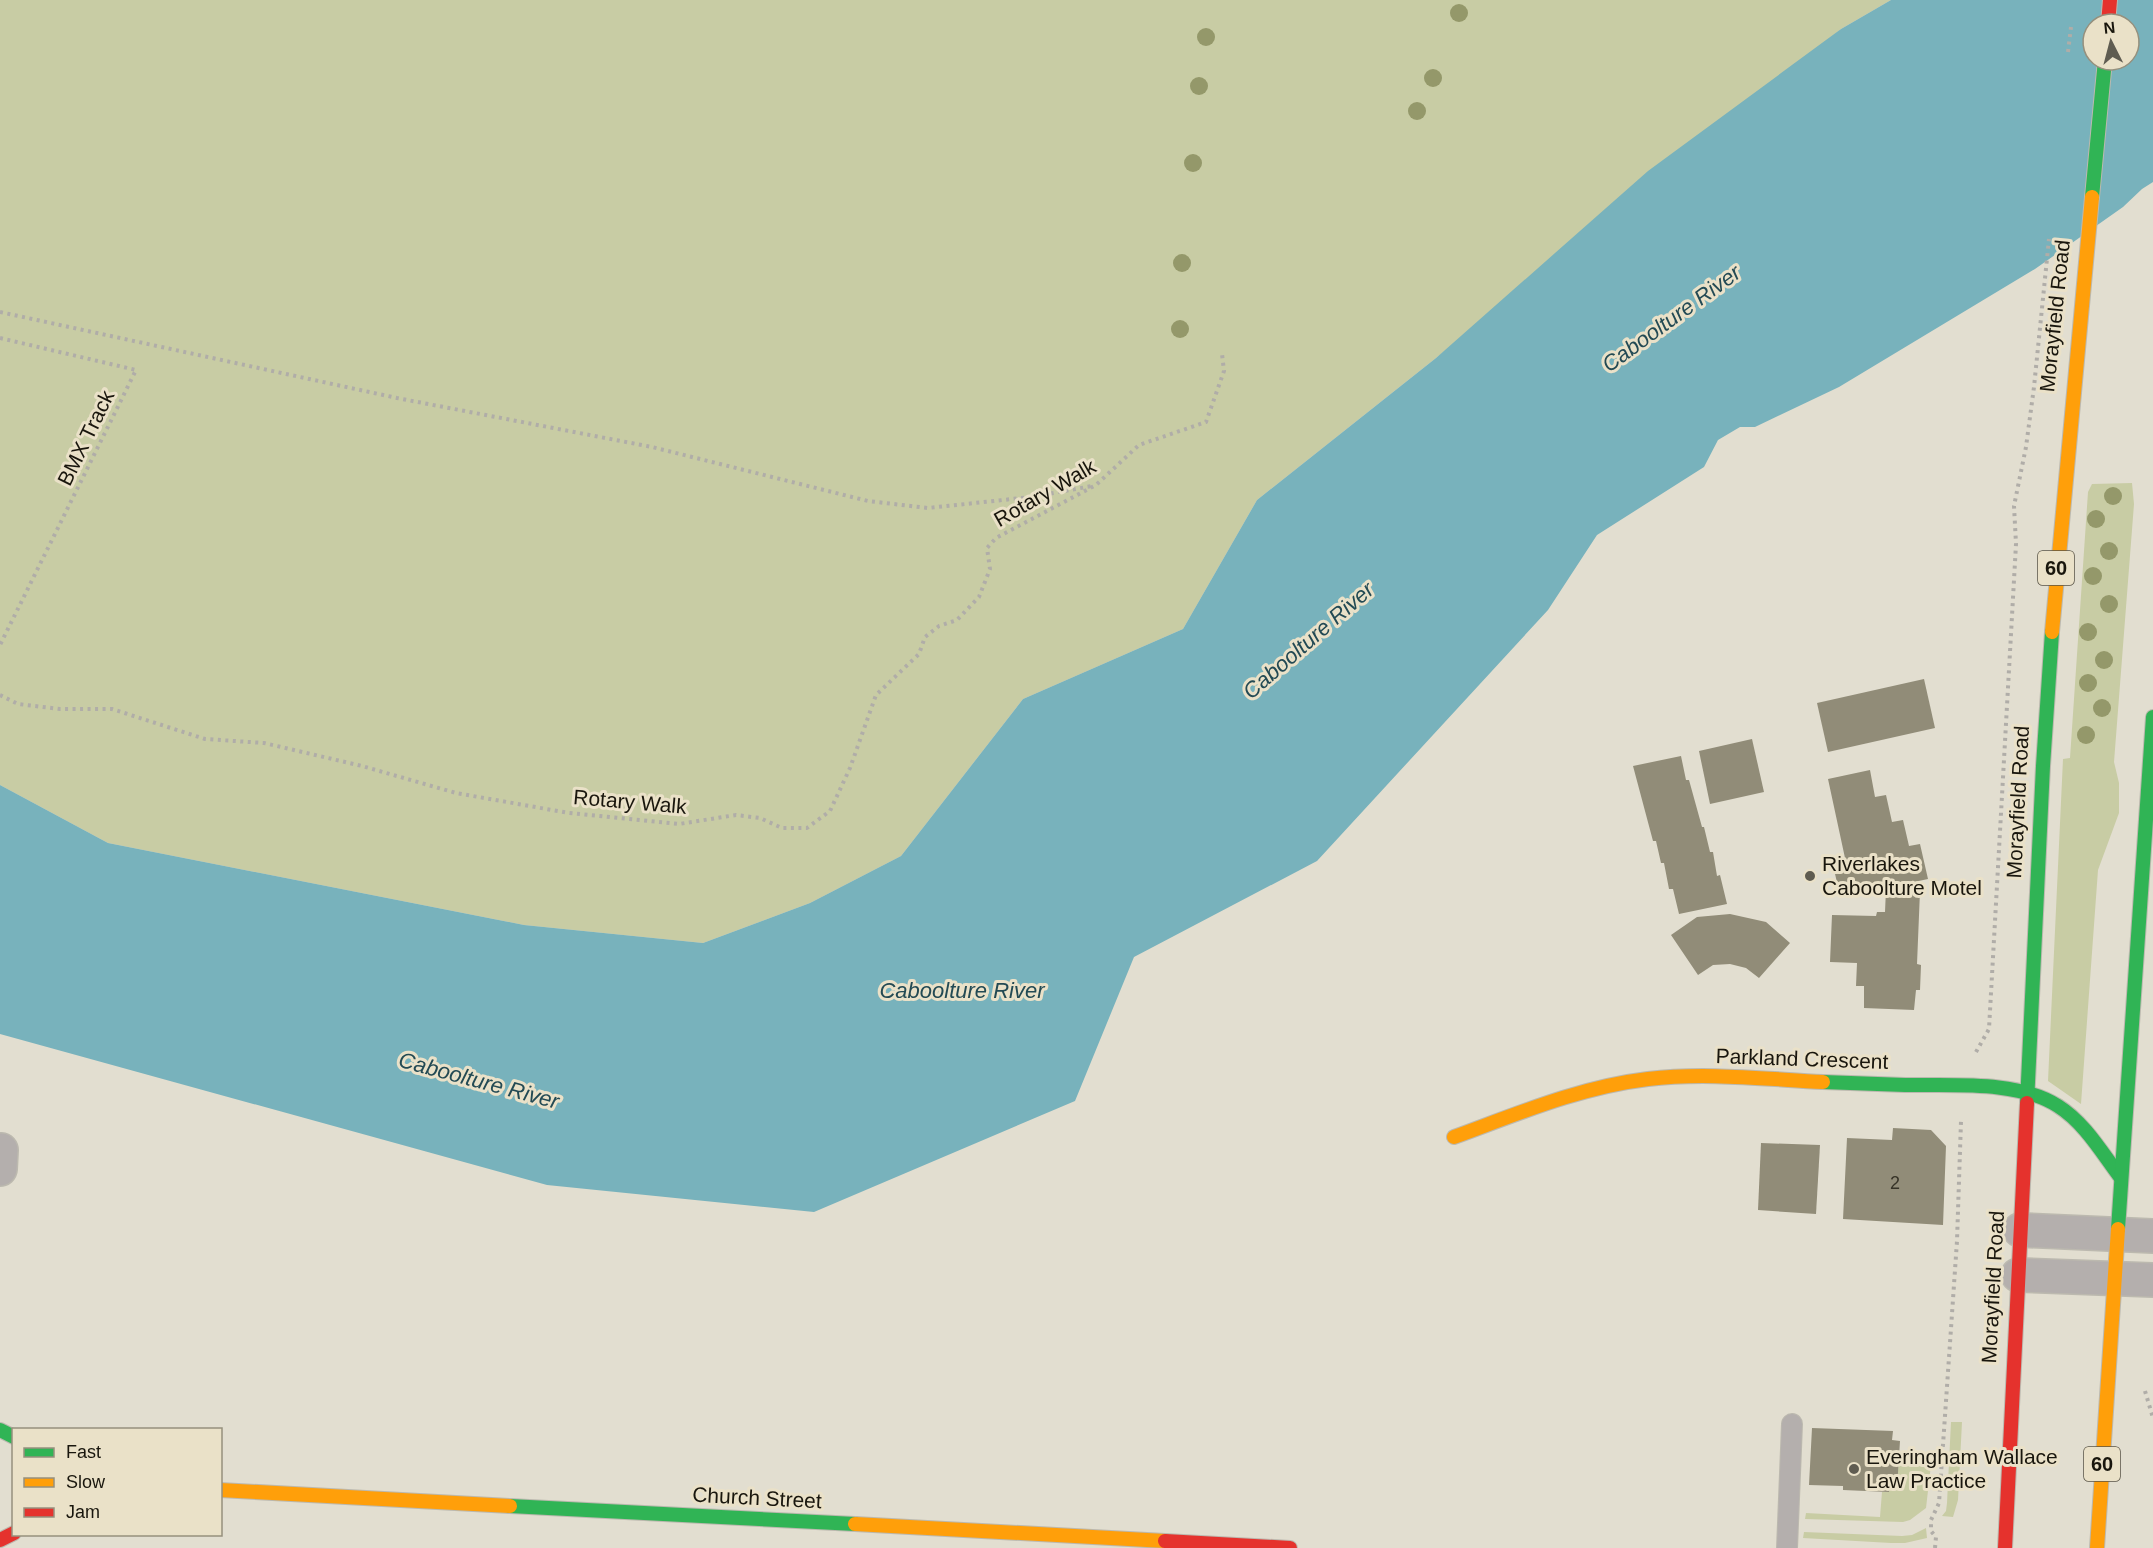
<svg xmlns="http://www.w3.org/2000/svg" width="2153" height="1548" font-family="Helvetica,sans-serif">
  <rect width="100%" height="100%" fill="#e2ded0"/>
  <!-- green -->
  <g fill="#c8cca4">
    <polygon points="0,0 1891,0 1841,29 1436,358 1257,500 1183,629 1023,699 901,856 810,903 703,943 524,925 108,843 0,785"/>
    <polygon points="2132,483 2134,504 2114,762 2119,783 2119,813 2098,870 2081,1104 2048,1081 2063,759 2070,758 2088,492 2092,484"/>
    <polygon points="1951,1422 1962,1422 1958,1500 1953,1517 1942,1516 1946,1511 1947,1503"/>
    <polygon points="1899,1454 1929,1454 1932,1456 1926,1508 1910,1520 1903,1522 1805,1519 1806,1513 1880,1517 1882,1492 1889,1492 1890,1487 1897,1487"/>
    <polygon points="1926,1528 1927,1538 1905,1543 1891,1543 1803,1538 1804,1532 1902,1536 1912,1535"/>
  </g>
  <!-- water -->
  <path fill="#78b2bc" fill-rule="evenodd" d="M1891,0H2153V182L2142,189L2123,207L2035,269L1839,387L1755,427H1740L1718,440L1704,467L1597,535L1548,610L1317,861L1134,957L1075,1101L814,1212L547,1185L0,1034V785L108,843L524,925L703,943L810,903L901,856L1023,699L1183,629L1257,500L1436,358L1648,171L1841,29ZM2093,24H2129V60H2093Z"/>
  <!-- building -->
  <g fill="#918c78">
    <polygon points="1924,679 1935,728 1828,752 1817,703"/>
    <polygon points="1752,739 1764,792 1710,804 1699,751"/>
    <polygon points="1681,756 1686,780 1689,780 1702,827 1704,827 1710,852 1713,852 1717,876 1720,875 1727,904 1679,914 1673,889 1669,889 1664,863 1661,863 1656,841 1653,841 1633,766"/>
    <polygon points="1870,770 1875,797 1886,795 1892,822 1903,820 1909,846 1920,844 1928,879 1886,888 1885,881 1839,891 1832,861 1845,858 1828,779"/>
    <polygon points="1886,889 1920,891 1917,964 1921,965 1920,990 1916,990 1914,1010 1864,1008 1864,986 1856,986 1857,963 1830,962 1832,915 1876,916 1877,912 1885,912"/>
    <polygon points="1730,914 1766,922 1790,943 1759,978 1746,968 1730,964 1713,965 1698,975 1671,935 1697,917"/>
    <polygon points="1893,1128 1931,1130 1946,1146 1943,1225 1843,1219 1847,1138 1892,1140"/>
    <polygon points="1761,1143 1820,1145 1816,1214 1758,1210"/>
    <polygon points="1812,1428 1893,1431 1892,1440 1900,1441 1897,1488 1890,1487 1889,1492 1843,1490 1843,1486 1809,1485"/>
  </g>
  <g fill="none" stroke-linecap="round" stroke-linejoin="round">
    <!-- lane casing -->
    <g stroke="#bcb9af" stroke-width="22">
      <polyline id="lane" points="1787,1548 1792,1424"/>
    </g>
    <!-- street casing -->
    <g stroke="#bcb9af" stroke-width="36">
      <g id="street">
        <polyline points="0,1169 1,1150"/>
        <polyline points="2020,1230 2153,1236"/>
        <polyline points="2018,1275 2153,1280"/>
      </g>
    </g>
    <!-- fast casing -->
    <g stroke="#bcb9af" stroke-width="16">
      <g id="fast">
        <polyline points="2092,197 2105,60"/>
        <path d="M1823,1082C1850,1083 1878,1084 1905,1085C1951,1086 2018,1080 2058,1106C2085,1123 2102,1153 2121,1178"/>
        <polyline points="2027,1103 2043,766 2052,632"/>
        <polyline points="2118,1229 2153,717"/>
        <polyline points="0,1430 14,1437"/>
        <polyline points="510,1506 855,1524"/>
      </g>
    </g>
    <!-- slow casing -->
    <g stroke="#bcb9af" stroke-width="16">
      <g id="slow">
        <polyline points="2052,632 2092,197"/>
        <path d="M1454,1137C1517,1114 1580,1087 1648,1079C1705,1072 1765,1079 1823,1082"/>
        <polyline points="220,1490 510,1506"/>
        <polyline points="855,1524 1165,1541"/>
        <polyline points="2097,1548 2118,1229"/>
      </g>
    </g>
    <!-- jam casing -->
    <g stroke="#bcb9af" stroke-width="16">
      <g id="jam">
        <polyline points="2108,24 2110,0"/>
        <polyline points="0,1540 14,1533"/>
        <polyline points="1165,1541 1290,1548"/>
        <polyline points="2005,1548 2027,1103"/>
      </g>
    </g>
    <!-- path -->
    <g stroke="#b0ada8" stroke-width="4" stroke-dasharray="3 4.5" stroke-linecap="butt">
      <polyline points="2068,52 2071,27"/>
      <polyline points="0,312 397,398 652,447 868,501 928,508 1031,497 1092,486"/>
      <polyline points="0,338 136,370 0,645"/>
      <polyline points="0,695 18,704 60,709 112,709 205,739 264,743 362,766 456,793 569,813 679,824 736,815 760,818 782,828 807,828 830,811 850,768 876,695 919,654 925,637 939,626 957,620 979,597 990,569 987,548 996,538 1096,485 1139,445 1206,422 1224,371 1222,354"/>
      <polyline points="1976,1052 1989,1029 2016,544 2014,506 2026,447 2034,387 2049,239"/>
      <polyline points="2145,1391 2153,1418"/>
      <polyline points="1935,1548 1936,1537 1931,1531 1931,1520 1939,1503 1957,1241 1961,1121"/>
    </g>
    <!-- lane -->
    <use href="#lane" stroke="#b4afad" stroke-width="20"/>
    <!-- street -->
    <use href="#street" stroke="#b4afad" stroke-width="33"/>
    <!-- fast -->
    <use href="#fast" stroke="#30b455" stroke-width="14"/>
    <!-- slow -->
    <use href="#slow" stroke="#ff9f0a" stroke-width="14"/>
    <!-- jam -->
    <use href="#jam" stroke="#e5322d" stroke-width="14"/>
  </g>
  <!-- trees -->
  <g fill="#94986a">
    <circle cx="1459" cy="13" r="9"/>
    <circle cx="1206" cy="37" r="9"/>
    <circle cx="1433" cy="78" r="9"/>
    <circle cx="1199" cy="86" r="9"/>
    <circle cx="1417" cy="111" r="9"/>
    <circle cx="1193" cy="163" r="9"/>
    <circle cx="1182" cy="263" r="9"/>
    <circle cx="1180" cy="329" r="9"/>
    <circle cx="2113" cy="496" r="9"/>
    <circle cx="2096" cy="519" r="9"/>
    <circle cx="2109" cy="551" r="9"/>
    <circle cx="2093" cy="576" r="9"/>
    <circle cx="2109" cy="604" r="9"/>
    <circle cx="2088" cy="632" r="9"/>
    <circle cx="2104" cy="660" r="9"/>
    <circle cx="2088" cy="683" r="9"/>
    <circle cx="2102" cy="708" r="9"/>
    <circle cx="2086" cy="735" r="9"/>
  </g>
  <!-- markers -->
  <g fill="#5f5c51" stroke="#eae1c8" stroke-width="2">
    <circle cx="1810" cy="876" r="6"/>
    <circle cx="1854" cy="1469" r="6"/>
  </g>
  <g text-anchor="middle" stroke-width="6" stroke-linejoin="round" paint-order="stroke">
    <!-- number labels -->
    <g font-size="18" fill="#373428">
      <text x="1895" y="1189">2</text>
    </g>
    <!-- shield labels -->
    <g fill="#eae1c8" stroke="#585345" stroke-width="1.5">
      <rect x="2038" y="551" width="36" height="34" rx="4.5"/>
      <rect x="2084" y="1447" width="36" height="34" rx="4.5"/>
    </g>
    <g font-size="20" font-weight="bold" fill="#19160d">
      <text x="2056" y="575">60</text>
      <text x="2102" y="1471">60</text>
    </g>
    <!-- street labels -->
    <g font-size="21" fill="#19160d" stroke="#eae1c8">
      <text transform="translate(2055 316) rotate(-84)" y="7">Morayfield Road</text>
      <text transform="translate(86 438) rotate(-64)" y="7">BMX Track</text>
      <text transform="translate(1045 493) rotate(-30)" y="7">Rotary Walk</text>
      <text transform="translate(630 802) rotate(5)" y="7">Rotary Walk</text>
      <text transform="translate(2018 802) rotate(-87)" y="7">Morayfield Road</text>
      <text transform="translate(1802 1059) rotate(2)" y="7">Parkland Crescent</text>
      <text transform="translate(1993 1287) rotate(-87)" y="7">Morayfield Road</text>
      <text transform="translate(757 1498) rotate(3)" y="7">Church Street</text>
    </g>
    <!-- poi labels -->
    <g font-size="21" fill="#19160d" stroke="#eae1c8" text-anchor="start">
      <text x="1822" y="871">Riverlakes<tspan x="1822" dy="24">Caboolture Motel</tspan></text>
      <text x="1866" y="1464">Everingham Wallace<tspan x="1866" dy="24">Law Practice</tspan></text>
    </g>
    <!-- water labels -->
    <g font-size="22" font-style="italic" fill="#234a54" stroke="#eae1c8">
      <text transform="translate(1671 318) rotate(-36)" y="8">Caboolture River</text>
      <text transform="translate(1308 640) rotate(-41)" y="8">Caboolture River</text>
      <text x="962" y="998">Caboolture River</text>
      <text transform="translate(479 1080) rotate(15)" y="8">Caboolture River</text>
    </g>
  </g>
  <!-- legend -->
  <rect x="12" y="1428" width="210" height="108" fill="#eae1c8" stroke="#96907d" stroke-width="1.5"/>
  <rect x="24" y="1448" width="30" height="9" fill="#30b455" stroke="#96907d" stroke-width="1.5"/>
  <text x="66" y="1458" font-size="18" fill="#19160d">Fast</text>
  <rect x="24" y="1478" width="30" height="9" fill="#ff9f0a" stroke="#96907d" stroke-width="1.5"/>
  <text x="66" y="1488" font-size="18" fill="#19160d">Slow</text>
  <rect x="24" y="1508" width="30" height="9" fill="#e5322d" stroke="#96907d" stroke-width="1.5"/>
  <text x="66" y="1518" font-size="18" fill="#19160d">Jam</text>
  <!-- north arrow -->
  <g transform="translate(2111 42) rotate(354)"><circle r="28" fill="#eae1c8" stroke="#96907d" stroke-width="1.5"/>
  <path d="M0-4.5L10 22L0 15L-10 22Z" fill="#5f5c51"/>
  <text y="-9" font-size="16" font-weight="bold" text-anchor="middle" fill="#19160d">N</text>
  </g>
</svg>
